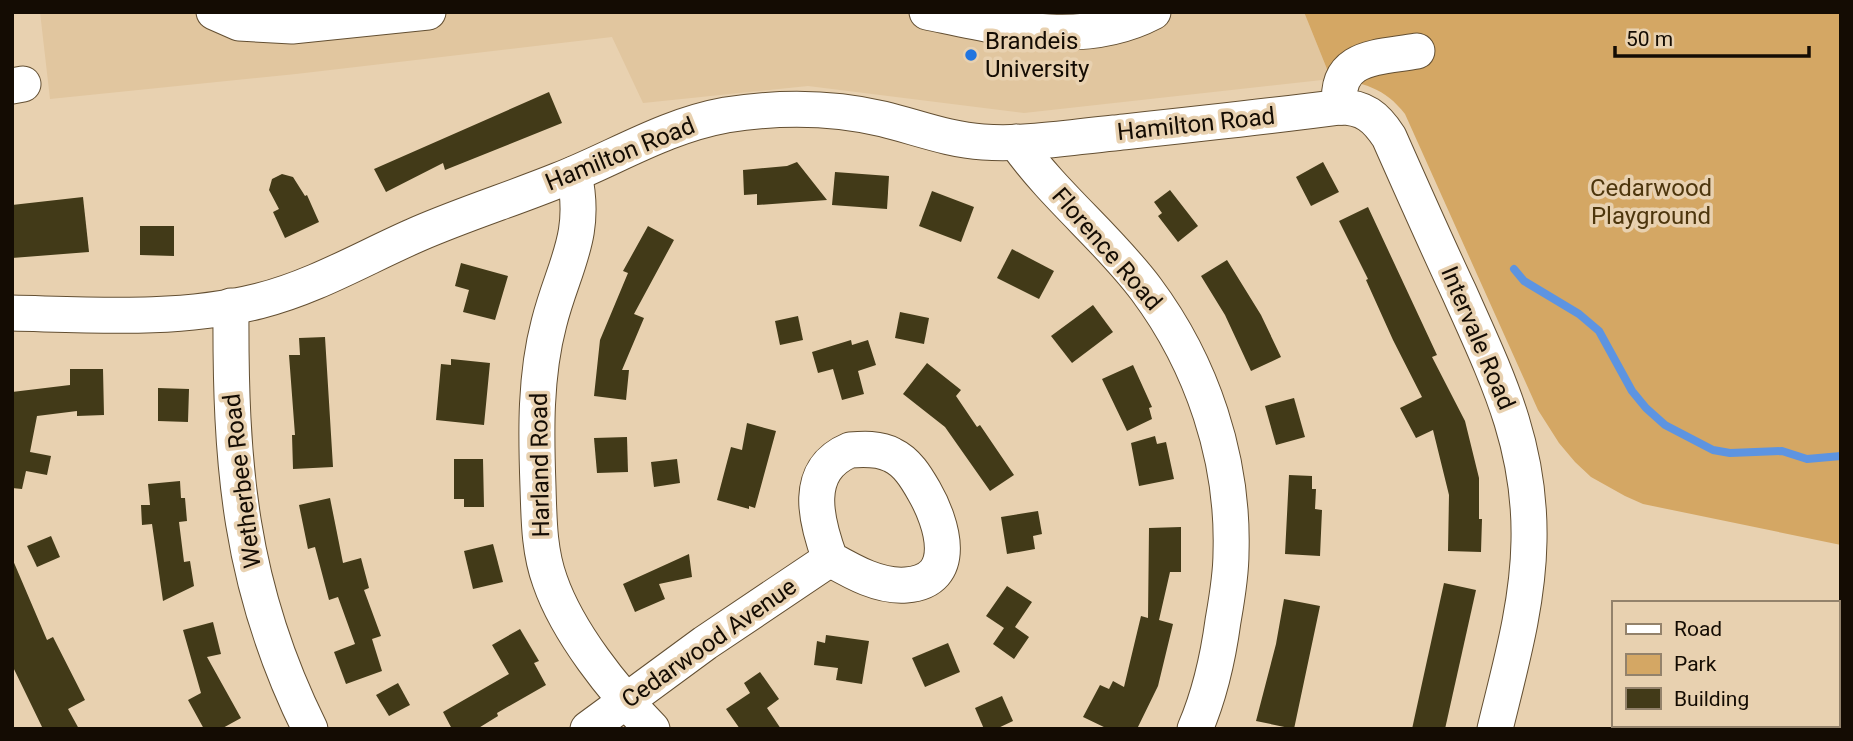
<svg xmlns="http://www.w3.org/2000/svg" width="1853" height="741" font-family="Roboto,sans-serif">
  <rect width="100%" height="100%" fill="#e8d1b0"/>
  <!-- built -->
  <polygon fill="#e1c69f" points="40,12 1304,12 1331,79 1024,113 808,86 643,103 612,37 296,74 50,99"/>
  <!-- green -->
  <path fill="#d4a764" d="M1304,12H1841V545L1643,504L1625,496L1591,477L1575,462L1559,443L1538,410L1405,114C1385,88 1363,82 1331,79Z"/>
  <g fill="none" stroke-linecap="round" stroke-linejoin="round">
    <!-- stream -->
    <polyline stroke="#5d94e1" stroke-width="8" points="1514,269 1524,281 1579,314 1599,331 1632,391 1646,408 1665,425 1713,450 1730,453 1782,451 1807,459 1841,456"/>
  </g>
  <!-- building -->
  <g fill="#423a18">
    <polygon points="549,92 562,123 445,170 443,163 386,192 374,169"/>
    <polygon points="797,162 827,200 757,205 757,194 744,195 743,170 787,166"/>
    <polygon points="1323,162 1339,192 1311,206 1296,177"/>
    <polygon points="835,172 889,176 887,209 832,205"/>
    <polygon points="282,174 293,177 305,196 307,195 319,222 285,238 273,212 279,209 269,190 272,179"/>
    <polygon points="1170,190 1198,226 1178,242 1158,216 1162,213 1154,202"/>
    <polygon points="932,191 974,207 961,242 919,226"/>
    <polygon points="83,197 89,252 12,258 12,205"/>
    <polygon points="1368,207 1437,355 1432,357 1465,421 1479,478 1479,519 1482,519 1481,552 1448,551 1449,495 1433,430 1416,438 1400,408 1422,397 1393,340 1366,280 1368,279 1339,221"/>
    <polygon points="140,226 174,226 174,256 140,255"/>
    <polygon points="648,226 674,240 634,314 644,318 622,370 629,370 626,400 594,396 600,340 628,273 623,271"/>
    <polygon points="1012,249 1054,271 1039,299 997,278"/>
    <polygon points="1227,260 1261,315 1281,357 1251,371 1225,315 1201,276"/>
    <polygon points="461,263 508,276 495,320 463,312 469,290 455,286"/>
    <polygon points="1093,305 1113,332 1072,363 1051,336"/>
    <polygon points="900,312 929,318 924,344 895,338"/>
    <polygon points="798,316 803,340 780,345 775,321"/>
    <polygon points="325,337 333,467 293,469 292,435 295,435 289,355 300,355 299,338"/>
    <polygon points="851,340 852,345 868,340 876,365 858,371 864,394 842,400 833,369 818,373 812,352"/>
    <polygon points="451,359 490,363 484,425 436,420 441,364 451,365"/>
    <polygon points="927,363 961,390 956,396 977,427 980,425 1014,475 990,491 945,427 903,394"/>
    <polygon points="1133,365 1152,407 1149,408 1152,419 1127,431 1102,379"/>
    <polygon points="70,369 103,369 104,415 77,416 77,411 37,416 30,452 51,456 47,475 26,471 22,489 12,488 12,392 70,385"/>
    <polygon points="158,388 189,389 188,422 158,421"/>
    <polygon points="1294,398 1305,437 1276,445 1265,406"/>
    <polygon points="747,423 776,431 755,508 749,506 749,509 717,500 731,447 742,450"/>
    <polygon points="1155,436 1157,444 1166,442 1174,479 1139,486 1131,443"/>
    <polygon points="627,437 628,472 597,473 594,438"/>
    <polygon points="454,459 483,459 484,507 464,507 464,499 454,499"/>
    <polygon points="677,459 680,483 654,487 651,462"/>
    <polygon points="1289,475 1312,476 1312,489 1316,489 1315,509 1322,510 1320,556 1285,554"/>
    <polygon points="180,481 181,498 185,498 187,521 179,522 184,562 190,561 194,586 163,601 152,524 142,525 141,505 150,505 148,484"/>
    <polygon points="330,498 343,563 361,558 369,588 364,590 381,636 372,639 382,671 346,684 334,652 355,644 338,597 329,600 315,547 308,549 299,505"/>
    <polygon points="1038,511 1042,534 1033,536 1035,549 1007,554 1001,517"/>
    <polygon points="1181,527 1181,572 1170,572 1159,620 1173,624 1158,686 1137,729 1108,729 1083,717 1100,685 1109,689 1113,681 1124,687 1141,616 1148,618 1149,528"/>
    <polygon points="51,536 60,557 37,567 27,546"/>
    <polygon points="493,544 503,582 473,589 464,551"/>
    <polygon points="689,554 692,577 659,584 665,599 635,612 623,584"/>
    <polygon points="12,558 47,640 53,637 85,700 68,709 79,729 43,729 12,665"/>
    <polygon points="1444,583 1476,590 1445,729 1412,729"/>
    <polygon points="1007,586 1032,602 1015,627 1029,637 1014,659 993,644 1004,628 986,616"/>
    <polygon points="1284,599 1320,606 1294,729 1256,721 1276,644"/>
    <polygon points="213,622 221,654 207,657 241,718 221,729 204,729 188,700 201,693 183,630"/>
    <polygon points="520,629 539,661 534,663 546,685 497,713 498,716 477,729 452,729 443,712 509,674 492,645"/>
    <polygon points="826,635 869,641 862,684 836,680 838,668 814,665 817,641 825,643"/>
    <polygon points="948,643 960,672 925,687 912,658"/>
    <polygon points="760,672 779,699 767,708 781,729 740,729 726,709 750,693 744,683"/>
    <polygon points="398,683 410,705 389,716 376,695"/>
    <polygon points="1002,696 1013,721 996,729 984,729 975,708"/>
  </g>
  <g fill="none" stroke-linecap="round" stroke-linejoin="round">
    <!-- minor casing -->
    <g stroke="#634f32" stroke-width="37">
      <g id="minor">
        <polyline points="214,12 239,23 292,26 428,12"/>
        <path d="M927,12C1000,27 1083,49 1153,12"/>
        <polyline points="12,86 23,84"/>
        <path d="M1340,107C1334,55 1377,58 1417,51"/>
        <path d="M1016,142C1054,196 1107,237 1146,289C1202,364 1234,459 1231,553C1231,576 1227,598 1223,621C1218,658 1210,694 1195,729"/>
        <path d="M574,174C588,236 563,267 549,323C535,376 536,432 538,487C539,519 539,551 550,581C568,633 614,690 652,729"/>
        <path d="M231,306C230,463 239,586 310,729"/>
        <path d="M12,313C94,315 179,321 259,301C315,287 365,257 418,234C464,214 512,199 559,180C615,158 665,126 726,115C777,107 832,107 883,119C916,127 949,140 983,142C1027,145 1071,137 1114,133C1189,125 1265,117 1340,107C1364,107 1376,117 1389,137C1412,189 1435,241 1459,292C1497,377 1531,445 1529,541C1528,605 1510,667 1495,729"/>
        <path d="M850,450C863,449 879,448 892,455C907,462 916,477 924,491C942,522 961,581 906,585C879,587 853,572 830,559C816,521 802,470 850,450Z"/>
        <polyline points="588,729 705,643 830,559"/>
      </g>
    </g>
    <!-- minor -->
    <use href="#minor" stroke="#fff" stroke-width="35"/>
  </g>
  <!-- markers -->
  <circle fill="#2175e0" stroke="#e8d1b0" stroke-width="2.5" cx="971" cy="55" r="7"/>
  <g text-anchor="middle" stroke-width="7" stroke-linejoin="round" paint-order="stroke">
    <!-- poi labels -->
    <g font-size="24" fill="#140c03" stroke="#e8d1b0" text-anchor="start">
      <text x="985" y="49">Brandeis<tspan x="985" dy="28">University</tspan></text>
    </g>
    <!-- street labels -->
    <g font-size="24" fill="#140c03" stroke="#e8d1b0">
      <text transform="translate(1196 124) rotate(-6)" y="8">Hamilton Road</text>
      <text transform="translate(620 154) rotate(-22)" y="8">Hamilton Road</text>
      <text transform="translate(1107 249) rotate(49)" y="8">Florence Road</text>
      <text transform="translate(1478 338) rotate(67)" y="8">Intervale Road</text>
      <text transform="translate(540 465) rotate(-91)" y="8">Harland Road</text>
      <text transform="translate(242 481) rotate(-97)" y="8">Wetherbee Road</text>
      <text transform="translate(709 643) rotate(-35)" y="8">Cedarwood Avenue</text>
    </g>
    <!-- park labels -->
    <g font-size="24" fill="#4d360d" stroke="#e8d1b0">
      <text x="1651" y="196">Cedarwood<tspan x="1651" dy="28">Playground</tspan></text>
    </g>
  </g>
  <!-- border -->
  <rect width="1853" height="741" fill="none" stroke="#140c03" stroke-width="28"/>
  <!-- legend -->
  <rect x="1612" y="601" width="228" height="126" fill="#e8d1b0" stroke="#93826b" stroke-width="2"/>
  <rect x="1626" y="624" width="35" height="10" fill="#ffffff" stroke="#93826b" stroke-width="2"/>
  <text x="1674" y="636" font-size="21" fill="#140c03">Road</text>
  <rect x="1626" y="654" width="35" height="21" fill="#d4a764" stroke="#93826b" stroke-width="2"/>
  <text x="1674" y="671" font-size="21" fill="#140c03">Park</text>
  <rect x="1626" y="688" width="35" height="21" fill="#423a18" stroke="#93826b" stroke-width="2"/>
  <text x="1674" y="706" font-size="21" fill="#140c03">Building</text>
  <!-- scale -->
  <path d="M1615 46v10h194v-10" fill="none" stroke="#140c03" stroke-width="3.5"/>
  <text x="1626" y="46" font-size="21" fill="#140c03" stroke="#e8d1b0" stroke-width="5" paint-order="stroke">50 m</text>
</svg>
